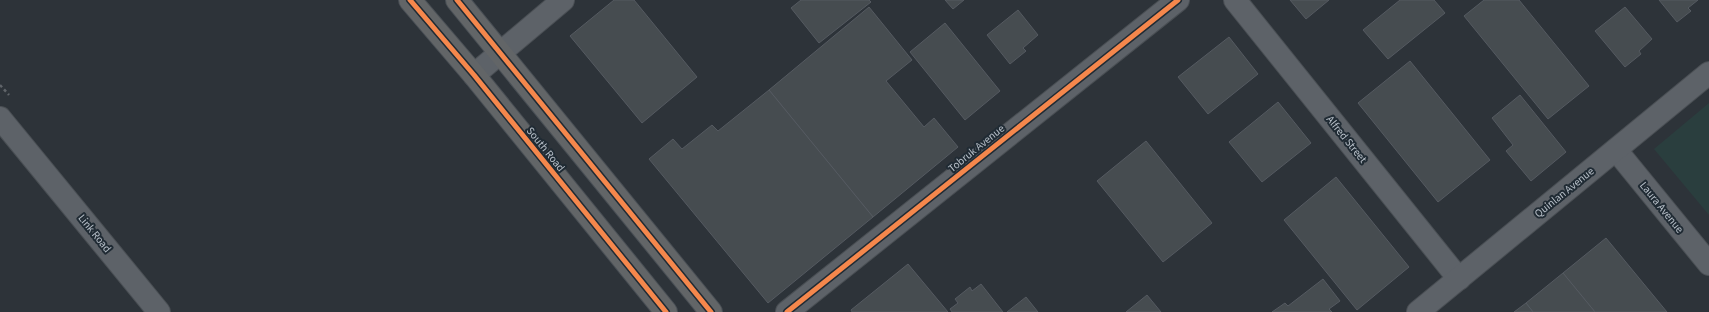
<svg xmlns="http://www.w3.org/2000/svg" width="1709" height="312" font-family="'Source Sans 3',sans-serif">
  <rect width="100%" height="100%" fill="#2d3339"/>
  <!-- green -->
  <polygon fill="#2a3e3e" points="1709,103 1709,215 1654,149"/>
  <!-- building -->
  <g fill="#464c50" stroke="#555a61">
    <polygon points="614,0 634,0 697,77 642,123 570,36"/>
    <polygon points="801,0 869,0 871,2 819,43 791,8"/>
    <polygon points="945,0 964,0 953,9"/>
    <polygon points="1290,0 1329,0 1306,19"/>
    <polygon points="1400,0 1434,0 1445,13 1388,59 1363,30"/>
    <polygon points="1484,0 1519,0 1589,86 1548,119 1464,16"/>
    <polygon points="1659,0 1698,0 1688,8 1691,11 1677,22"/>
    <polygon points="869,7 912,60 886,81 924,127 934,118 958,147 873,217 769,90"/>
    <polygon points="1625,7 1652,39 1639,51 1641,54 1625,67 1595,31"/>
    <polygon points="1018,10 1038,35 1023,48 1026,51 1010,64 987,35"/>
    <polygon points="945,23 1000,91 965,120 910,52"/>
    <polygon points="1229,37 1258,74 1208,114 1178,77"/>
    <polygon points="1410,61 1490,160 1438,202 1358,103"/>
    <polygon points="769,90 873,217 768,303 649,159 673,139 682,149 712,125 718,131"/>
    <polygon points="1520,95 1566,152 1531,181 1506,151 1513,145 1492,118"/>
    <polygon points="1278,102 1311,143 1262,182 1229,142"/>
    <polygon points="1146,141 1212,223 1163,262 1097,181"/>
    <polygon points="1336,177 1409,267 1357,310 1284,220"/>
    <polygon points="1606,238 1667,312 1595,312 1563,273"/>
    <polygon points="908,264 948,312 852,312 851,310"/>
    <polygon points="1563,273 1595,312 1533,312 1526,303"/>
    <polygon points="1323,279 1340,301 1329,309 1332,312 1272,312 1285,303 1288,306"/>
    <polygon points="981,284 1003,312 952,312 950,309 958,303 955,299 970,287 972,291"/>
    <polygon points="1147,295 1161,312 1126,312"/>
    <polygon points="1026,297 1038,312 1007,312"/>
    <polygon points="1526,303 1533,312 1514,312"/>
  </g>
  <g fill="none" stroke-linecap="round" stroke-linejoin="round">
    <!-- minor casing -->
    <g stroke="#4a4f54" stroke-width="24">
      <g id="minor">
        <polyline points="1235,0 1459,279"/>
        <polyline points="474,75 563,0"/>
        <polyline points="0,118 159,312"/>
        <polyline points="1616,150 1709,264"/>
        <polyline points="787,312 1178,0"/>
        <polyline points="1418,312 1709,73"/>
      </g>
    </g>
    <!-- highway casing -->
    <g stroke="#494f55" stroke-width="24">
      <g id="highway">
        <polyline points="410,0 474,75 666,312"/>
        <polyline points="457,0 711,312"/>
      </g>
    </g>
    <!-- path -->
    <polyline stroke="#60656a" stroke-width="2.5" stroke-dasharray="3 3" stroke-linecap="butt" points="0,85 9,95"/>
    <!-- minor -->
    <use href="#minor" stroke="#5d6268" stroke-width="22"/>
    <!-- highway -->
    <use href="#highway" stroke="#626567" stroke-width="22"/>
    <!-- cycleway casing -->
    <g stroke="#202b34" stroke-width="8">
      <g id="cycleway">
        <polyline points="410,0 474,75 666,312"/>
        <polyline points="457,0 711,312"/>
        <polyline points="787,312 1178,0"/>
      </g>
    </g>
    <!-- cycleway -->
    <use href="#cycleway" stroke="#f5874c" stroke-width="5"/>
  </g>
  <g text-anchor="middle" stroke-width="4" stroke-linejoin="round" paint-order="stroke">
    <!-- street labels -->
    <g font-size="11" fill="#b8c0c9" stroke="#202b34">
      <text transform="translate(1347 139) rotate(51)" y="4">Alfred Street</text>
      <text transform="translate(976 148) rotate(-39)" y="4">Tobruk Avenue</text>
      <text transform="translate(546 149) rotate(51)" y="4">South Road</text>
      <text transform="translate(1564 192) rotate(-39)" y="4">Quinlan Avenue</text>
      <text transform="translate(1662 207) rotate(51)" y="4">Laura Avenue</text>
      <text transform="translate(95 233) rotate(51)" y="4">Link Road</text>
    </g>
  </g>
</svg>
